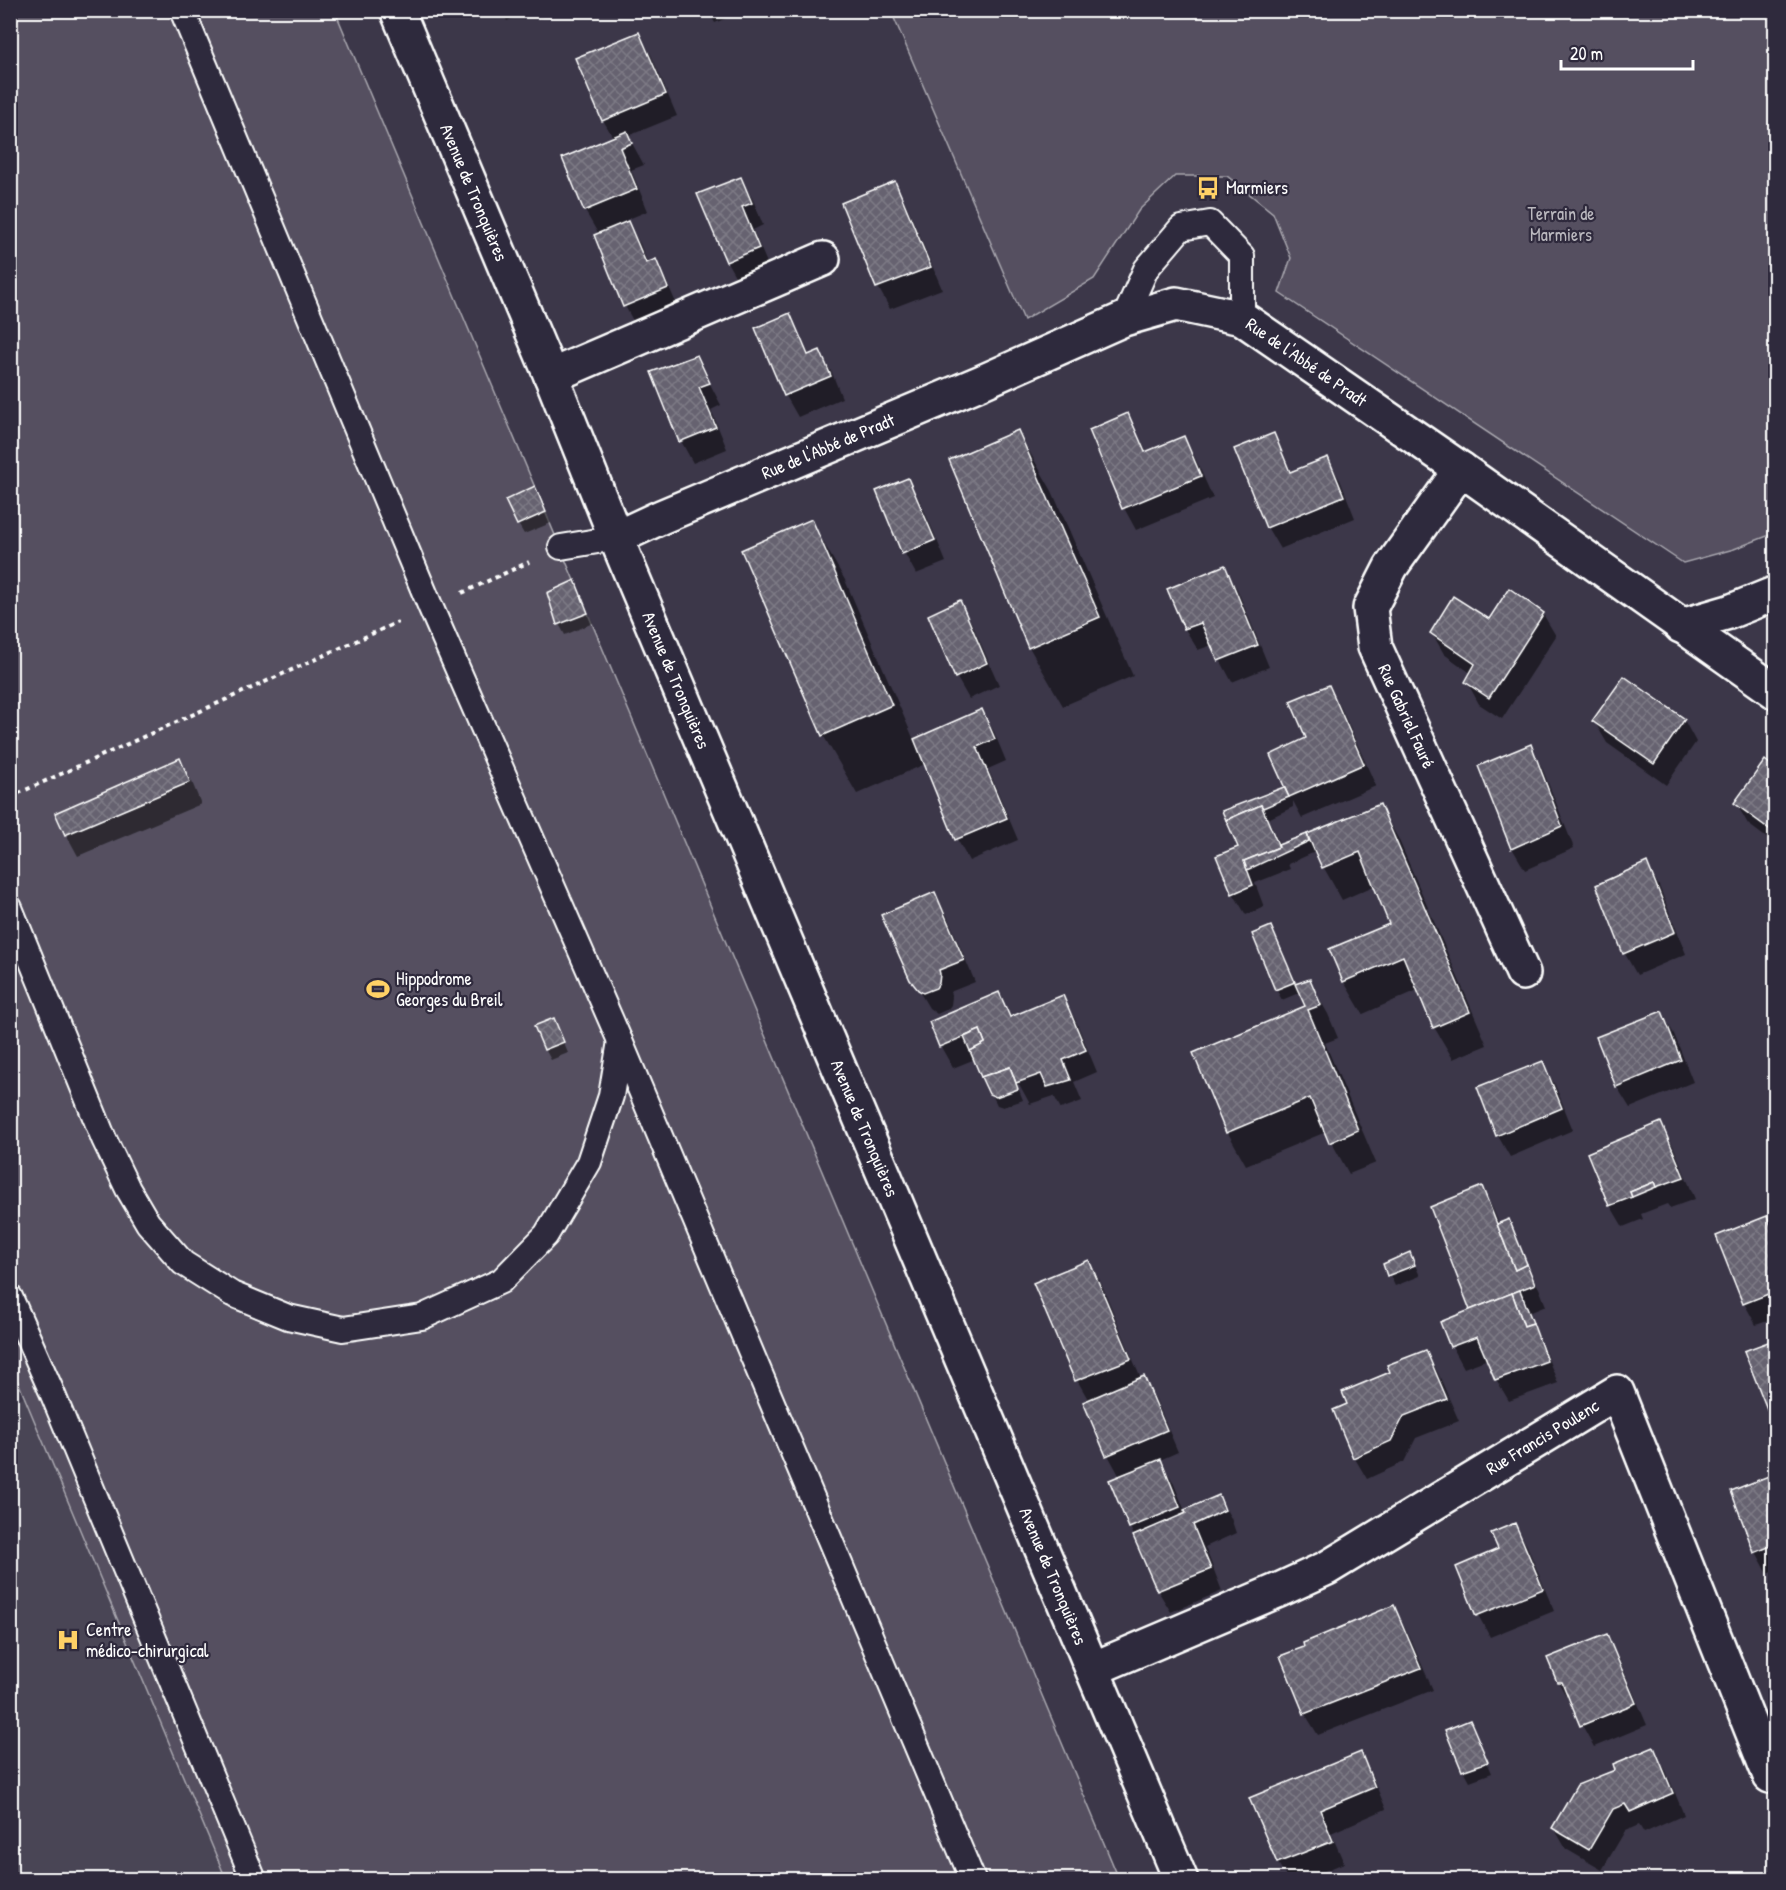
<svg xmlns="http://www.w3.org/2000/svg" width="1786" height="1890" font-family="'Patrick Hand',sans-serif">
  <defs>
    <pattern id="building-cross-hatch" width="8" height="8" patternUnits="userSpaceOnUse" patternTransform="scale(1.5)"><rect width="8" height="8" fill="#666270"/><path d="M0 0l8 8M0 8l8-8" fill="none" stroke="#7d7a85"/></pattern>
  </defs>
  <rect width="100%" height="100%" fill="#3c3749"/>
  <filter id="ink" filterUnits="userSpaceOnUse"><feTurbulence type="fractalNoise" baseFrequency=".0167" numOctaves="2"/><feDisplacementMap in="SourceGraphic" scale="12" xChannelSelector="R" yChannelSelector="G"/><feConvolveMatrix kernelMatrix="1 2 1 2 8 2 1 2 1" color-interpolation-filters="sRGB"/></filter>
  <g filter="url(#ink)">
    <!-- built -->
    <polygon fill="#494455" points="24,1398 226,1879 11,1879 10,1401"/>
    <!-- green -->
    <g fill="#555060" stroke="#aaa8b0" stroke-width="1.5">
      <polygon points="10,11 335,11 1119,1879 226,1879 11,1365"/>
      <polygon points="891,11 1775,11 1775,533 1734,549 1683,563 1279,293 1291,258 1273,213 1227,176 1175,176 1139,210 1094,279 1024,320"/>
    </g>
    <!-- shadow -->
    <g fill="#0007">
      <polygon points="502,10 530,10 507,21"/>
      <polygon points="534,10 561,10 539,19"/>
      <polygon points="708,10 744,10 715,23"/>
      <polygon points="638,33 651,55 677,116 628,136 644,165 631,170 648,211 626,220 640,244 648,264 655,261 667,282 679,310 637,328 625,306 596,236 599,235 585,211 564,159 614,139 603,120"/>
      <polygon points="740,178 753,200 763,225 753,230 770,270 739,283 727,262"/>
      <polygon points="894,183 906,204 942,289 890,309 878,287 843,203"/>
      <polygon points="789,315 810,356 819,352 832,373 842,398 798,417 786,396 757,328"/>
      <polygon points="696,357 721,405 711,410 727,449 693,463 681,441"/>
      <polygon points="1128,415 1147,453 1184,438 1196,460 1213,498 1136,530 1124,508"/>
      <polygon points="1018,432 1052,491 1133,676 1063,706 1029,647"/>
      <polygon points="1273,435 1292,473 1327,459 1340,480 1355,518 1280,549 1267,527 1236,450"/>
      <polygon points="907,480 920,501 936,538 904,551"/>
      <polygon points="535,487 551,523 524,534 518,524"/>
      <polygon points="811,521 845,580 914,740 982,711 994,732 1006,761 988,769 1018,840 969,861 957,839 925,764 857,794 823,735"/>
      <polygon points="937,540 946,562 916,574 905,554"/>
      <polygon points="1224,567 1237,589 1269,667 1232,682 1212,645 1198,650 1185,629 1169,590"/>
      <polygon points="575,582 593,623 565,635 559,624"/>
      <polygon points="959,602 972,624 999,685 969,699 957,678 930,616"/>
      <polygon points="1543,614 1556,636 1502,719 1479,704 1467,682 1472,674 1444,654 1432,633 1489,621"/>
      <polygon points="1329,687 1341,708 1376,786 1302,818 1293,801 1293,807 1268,819 1280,845 1379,806 1398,838 1487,1045 1453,1059 1434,1027 1418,990 1363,1014 1344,982 1331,950 1391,924 1376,885 1342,900 1315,852 1288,864 1290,869 1255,883 1264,907 1246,915 1233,893 1240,848 1224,812 1286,788"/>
      <polygon points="1684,720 1696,742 1666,785 1607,743 1594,721"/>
      <polygon points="1530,746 1542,768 1574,848 1525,870 1512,848"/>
      <polygon points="180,760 192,782 201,804 78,856 66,834"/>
      <polygon points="1776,770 1776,845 1748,824 1736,803"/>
      <polygon points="1646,864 1659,886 1686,954 1637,975 1625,954 1598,886"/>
      <polygon points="934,894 947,916 975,982 950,992 952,997 951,1005 948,1009 937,1014 929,1008 916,986"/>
      <polygon points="1271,928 1297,986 1309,981 1328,1014 1338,1038 1325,1043 1376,1163 1349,1174 1326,1132 1246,1165 1228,1133 1195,1054 1307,1007 1301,992 1282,1000 1276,989 1254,935"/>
      <polygon points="998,994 1012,1018 1062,997 1075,1019 1097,1072 1074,1082 1082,1101 1061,1109 1054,1096 1030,1104 1019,1084 1017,1085 1023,1100 1003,1107 997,1105 975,1059 953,1068 941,1047 930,1022"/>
      <polygon points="1661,1012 1674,1034 1693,1082 1630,1108 1617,1087 1598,1038"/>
      <polygon points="554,1020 568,1053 551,1060 545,1049"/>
      <polygon points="1542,1063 1555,1085 1573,1130 1510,1157 1498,1136 1479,1088"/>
      <polygon points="1661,1124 1673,1146 1695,1199 1670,1208 1667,1204 1641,1214 1643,1219 1623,1227 1610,1205"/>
      <polygon points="1481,1188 1493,1209 1499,1224 1514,1232 1532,1277 1539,1288 1546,1306 1529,1313 1558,1383 1509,1401 1496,1379 1488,1359 1464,1368 1452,1346 1442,1323 1472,1311"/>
      <polygon points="1766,1218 1776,1234 1776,1318 1756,1325 1744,1303"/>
      <polygon points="1410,1254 1420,1276 1395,1286 1385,1265"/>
      <polygon points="1089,1261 1101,1283 1141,1379 1143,1378 1156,1400 1178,1452 1160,1460 1173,1482 1185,1511 1218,1496 1231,1518 1236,1533 1205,1547 1222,1591 1171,1612 1158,1591 1130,1527 1120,1477 1108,1455 1085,1403 1089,1401 1077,1380"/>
      <polygon points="1426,1352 1438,1373 1459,1421 1416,1438 1404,1462 1367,1479 1354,1457 1349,1405 1392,1373"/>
      <polygon points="1776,1474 1776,1570 1768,1574 1756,1552"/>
      <polygon points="1515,1525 1527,1546 1554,1611 1490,1637 1478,1615"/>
      <polygon points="1393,1607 1406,1629 1433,1690 1318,1735 1305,1714 1282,1657"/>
      <polygon points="1776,1629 1776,1642 1771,1631"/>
      <polygon points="1606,1636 1618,1657 1647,1725 1594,1747 1582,1725 1573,1703 1571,1704 1558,1682"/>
      <polygon points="1469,1721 1492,1773 1470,1781 1464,1770"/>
      <polygon points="1653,1749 1666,1771 1684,1815 1644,1833 1639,1825 1625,1831 1602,1870 1566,1849 1554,1828 1617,1771"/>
      <polygon points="1360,1754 1372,1776 1386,1809 1331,1833 1344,1863 1303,1880 1288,1880 1278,1863 1251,1798"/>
    </g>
    <!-- building -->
    <g fill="url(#building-cross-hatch)" stroke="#fff" stroke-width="1.5">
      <polygon points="639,32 666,94 602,121 575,58"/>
      <polygon points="627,131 632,143 620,148 637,189 584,211 562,158"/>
      <polygon points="741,177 752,203 742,207 759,248 726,262 697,194"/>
      <polygon points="895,181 931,267 876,288 841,203"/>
      <polygon points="628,221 646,263 656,259 668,288 623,307 594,235"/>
      <polygon points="790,313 808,355 820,350 831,376 784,396 755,328"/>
      <polygon points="697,355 710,383 699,387 716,427 679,442 651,372"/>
      <polygon points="1128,413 1145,452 1184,436 1201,476 1122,509 1089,430"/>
      <polygon points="1018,430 1100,617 1028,648 949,460"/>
      <polygon points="1274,433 1290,472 1328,457 1344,496 1266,528 1234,449"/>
      <polygon points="908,478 935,540 902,554 876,491"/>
      <polygon points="535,486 546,512 517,525 505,500"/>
      <polygon points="812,519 892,705 822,736 741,550"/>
      <polygon points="1225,565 1258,645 1218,661 1201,623 1184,629 1167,589"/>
      <polygon points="575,580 588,613 557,625 547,593"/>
      <polygon points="1509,588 1544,613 1489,698 1465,682 1475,664 1430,633 1453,596 1489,619"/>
      <polygon points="960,600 987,663 955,678 928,615"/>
      <polygon points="1624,676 1685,719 1654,764 1592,721"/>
      <polygon points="1329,685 1364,764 1289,797 1270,755 1306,738 1290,701"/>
      <polygon points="982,709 995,739 977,747 1007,818 955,840 914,739"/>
      <polygon points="1531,744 1562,826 1511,849 1478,766"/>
      <polygon points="180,758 190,782 65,835 55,813"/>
      <polygon points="1765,760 1776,769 1776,834 1734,803"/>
      <polygon points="1284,787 1289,797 1263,808 1261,805 1226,820 1222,811"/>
      <polygon points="1380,804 1470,1012 1433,1028 1403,956 1343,982 1329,949 1389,924 1360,852 1322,868 1307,834"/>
      <polygon points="1261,805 1279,847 1244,861 1253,885 1232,894 1216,856 1238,847 1226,820"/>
      <polygon points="1307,834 1309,841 1247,870 1244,861 1279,847 1278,845"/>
      <polygon points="1647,862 1675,932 1623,954 1596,885"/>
      <polygon points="935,892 964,960 939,970 940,974 939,983 936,988 923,993 918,990 910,980 881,915"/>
      <polygon points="1271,926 1295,982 1275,990 1252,934"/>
      <polygon points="1310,979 1321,1005 1308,1010 1358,1130 1329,1143 1310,1098 1226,1133 1193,1053 1305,1006 1295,984"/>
      <polygon points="999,992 1010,1017 1063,995 1086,1050 1063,1060 1071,1080 1047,1087 1041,1074 1016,1083 1010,1067 981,1077 970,1051 985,1043 980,1030 939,1047 929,1022"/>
      <polygon points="1662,1011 1681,1060 1616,1087 1596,1037"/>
      <polygon points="554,1018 564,1042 544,1050 534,1026"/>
      <polygon points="980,1030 985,1043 970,1051 964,1037"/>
      <polygon points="1543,1061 1562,1108 1496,1136 1477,1087"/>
      <polygon points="1010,1067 1018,1089 996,1097 989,1094 981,1077"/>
      <polygon points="1661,1122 1684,1177 1656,1187 1654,1182 1630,1192 1632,1197 1609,1206 1587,1153"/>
      <polygon points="1654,1182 1656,1187 1632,1197 1630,1192"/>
      <polygon points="1482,1186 1515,1270 1527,1264 1535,1284 1470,1310 1430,1207"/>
      <polygon points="1767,1216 1776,1237 1776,1291 1743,1304 1716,1236"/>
      <polygon points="1509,1219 1527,1264 1515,1270 1497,1224"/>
      <polygon points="1410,1252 1415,1265 1387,1276 1383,1264"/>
      <polygon points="1089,1260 1131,1359 1075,1381 1033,1283"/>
      <polygon points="1520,1290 1533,1323 1524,1326 1512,1293"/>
      <polygon points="1512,1293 1524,1326 1533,1323 1547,1361 1495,1380 1477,1337 1450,1347 1440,1322"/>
      <polygon points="1776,1339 1776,1423 1773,1424 1744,1351"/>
      <polygon points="1426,1350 1447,1399 1404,1416 1391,1441 1353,1458 1333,1410 1347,1404 1342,1392 1390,1372 1387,1365"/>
      <polygon points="1144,1376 1167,1430 1106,1456 1083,1402"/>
      <polygon points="1161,1459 1180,1507 1129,1528 1109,1480"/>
      <polygon points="1776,1473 1776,1544 1754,1553 1731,1491"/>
      <polygon points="1219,1495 1225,1510 1193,1525 1211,1569 1157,1591 1133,1536 1186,1513 1184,1510"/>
      <polygon points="1515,1523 1543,1589 1476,1616 1456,1567 1498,1549 1491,1533"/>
      <polygon points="1394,1605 1421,1668 1304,1714 1280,1656 1304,1647 1303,1643"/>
      <polygon points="1607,1634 1636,1703 1580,1726 1562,1682 1557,1682 1547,1658"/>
      <polygon points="1470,1720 1488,1762 1462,1771 1445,1730"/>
      <polygon points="1654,1747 1673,1793 1630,1812 1625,1804 1613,1809 1589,1850 1552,1828 1577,1785 1615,1770 1613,1764"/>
      <polygon points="1361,1752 1375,1787 1320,1810 1333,1841 1277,1863 1249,1798"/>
    </g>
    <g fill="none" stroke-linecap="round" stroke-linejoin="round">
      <!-- lane casing -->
      <g stroke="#fff" stroke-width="28">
        <g id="lane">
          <polyline points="182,10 431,608 620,1041 973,1880"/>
          <polyline points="1124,319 1146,269 1181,228 1210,223 1242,256 1242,318"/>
          <polyline points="561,547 616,538"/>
          <polyline points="10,908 104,1139 128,1189 148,1223 183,1263 232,1294 288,1317 343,1329 422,1317 501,1281 546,1235 589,1162 611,1096 620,1041"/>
          <polyline points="10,1297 51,1390 254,1880"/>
        </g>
      </g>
      <!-- street casing -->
      <g stroke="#fff" stroke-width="38">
        <g id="street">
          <polyline points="551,376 823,259"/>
          <path id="s1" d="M1461,469L1391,567L1370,608L1375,647L1523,973"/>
          <path id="s2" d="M616,538L661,517L982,382L1124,319L1176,304L1242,318L1461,469L1776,692"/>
          <polyline points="1681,626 1729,612 1776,593"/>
          <path id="s3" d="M1093,1669L1279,1590L1327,1568L1617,1392L1770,1776L1776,1774"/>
        </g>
      </g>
      <!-- secondary casing -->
      <g stroke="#fff" stroke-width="38">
        <g id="secondary">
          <path id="s4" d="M397,10L551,376L616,538L1181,1880"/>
        </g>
      </g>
      <!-- path -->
      <g stroke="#fff" stroke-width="4" stroke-dasharray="4.5 4.5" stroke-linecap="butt">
        <polyline points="462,593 529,562"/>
        <polyline points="10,797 398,622"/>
      </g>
      <!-- lane -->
      <use href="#lane" stroke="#2f2a3d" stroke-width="24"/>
      <!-- street -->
      <use href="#street" stroke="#2f2a3d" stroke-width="33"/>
      <!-- secondary -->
      <use href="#secondary" stroke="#2f2a3d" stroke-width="33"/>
    </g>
  </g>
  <!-- icons -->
  <defs>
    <g id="bus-bare" transform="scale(1.8)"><path d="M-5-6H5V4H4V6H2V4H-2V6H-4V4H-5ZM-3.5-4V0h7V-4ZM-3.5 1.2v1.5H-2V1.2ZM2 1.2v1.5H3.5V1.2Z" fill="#ffd166" stroke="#2f2a3d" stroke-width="2.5" paint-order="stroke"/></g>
    <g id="stadium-bare" transform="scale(1.8)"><path d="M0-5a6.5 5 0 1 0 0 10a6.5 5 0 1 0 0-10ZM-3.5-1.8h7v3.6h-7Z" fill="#ffd166" stroke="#2f2a3d" stroke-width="2.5" paint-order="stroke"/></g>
    <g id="hospital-bare" transform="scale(1.8)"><path d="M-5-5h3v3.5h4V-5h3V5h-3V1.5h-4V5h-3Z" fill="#ffd166" stroke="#2f2a3d" stroke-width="2.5" paint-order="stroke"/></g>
  </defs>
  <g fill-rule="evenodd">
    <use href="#bus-bare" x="1208" y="188"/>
    <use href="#stadium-bare" x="378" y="989"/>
    <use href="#hospital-bare" x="68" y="1640"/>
  </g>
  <g text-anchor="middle" stroke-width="4.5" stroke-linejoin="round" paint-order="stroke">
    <!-- poi labels -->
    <g font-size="18" fill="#fff" stroke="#2f2a3d" text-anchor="start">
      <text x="1226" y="194">Marmiers</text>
      <text x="396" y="985">Hippodrome<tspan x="396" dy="21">Georges du Breil</tspan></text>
      <text x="86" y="1636">Centre<tspan x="86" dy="21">médico-chirurgical</tspan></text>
    </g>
    <!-- street labels -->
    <g font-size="18" fill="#fff" stroke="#2f2a3d">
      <text dy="6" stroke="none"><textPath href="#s4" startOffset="198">Avenue de Tronquières</textPath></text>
      <text dy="6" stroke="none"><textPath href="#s2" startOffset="753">Rue de l'Abbé de Pradt</textPath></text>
      <text dy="6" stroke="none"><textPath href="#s2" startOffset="231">Rue de l'Abbé de Pradt</textPath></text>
      <text dy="6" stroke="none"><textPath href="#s4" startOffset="726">Avenue de Tronquières</textPath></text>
      <text dy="6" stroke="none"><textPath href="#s1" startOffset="282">Rue Gabriel Fauré</textPath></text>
      <text dy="6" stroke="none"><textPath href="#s4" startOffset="1212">Avenue de Tronquières</textPath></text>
      <text dy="6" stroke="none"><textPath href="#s3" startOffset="507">Rue Francis Poulenc</textPath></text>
      <text dy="6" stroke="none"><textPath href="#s4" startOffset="1698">Avenue de Tronquières</textPath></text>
    </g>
    <!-- park labels -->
    <g font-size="18" fill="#bbb9bf" stroke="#2f2a3d">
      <text x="1561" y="220">Terrain de<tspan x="1561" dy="21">Marmiers</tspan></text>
    </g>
  </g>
  <!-- margin -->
  <rect width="1786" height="1890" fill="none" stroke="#2f2a3d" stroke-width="36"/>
  <rect x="18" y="18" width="1750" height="1854" fill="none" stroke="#fff" stroke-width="2" filter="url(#ink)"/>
  <!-- scale -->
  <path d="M1561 60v9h132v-9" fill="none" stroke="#ffffff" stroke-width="3"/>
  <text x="1570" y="60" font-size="18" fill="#ffffff" stroke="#2f2a3d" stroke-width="4.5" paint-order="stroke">20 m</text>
</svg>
